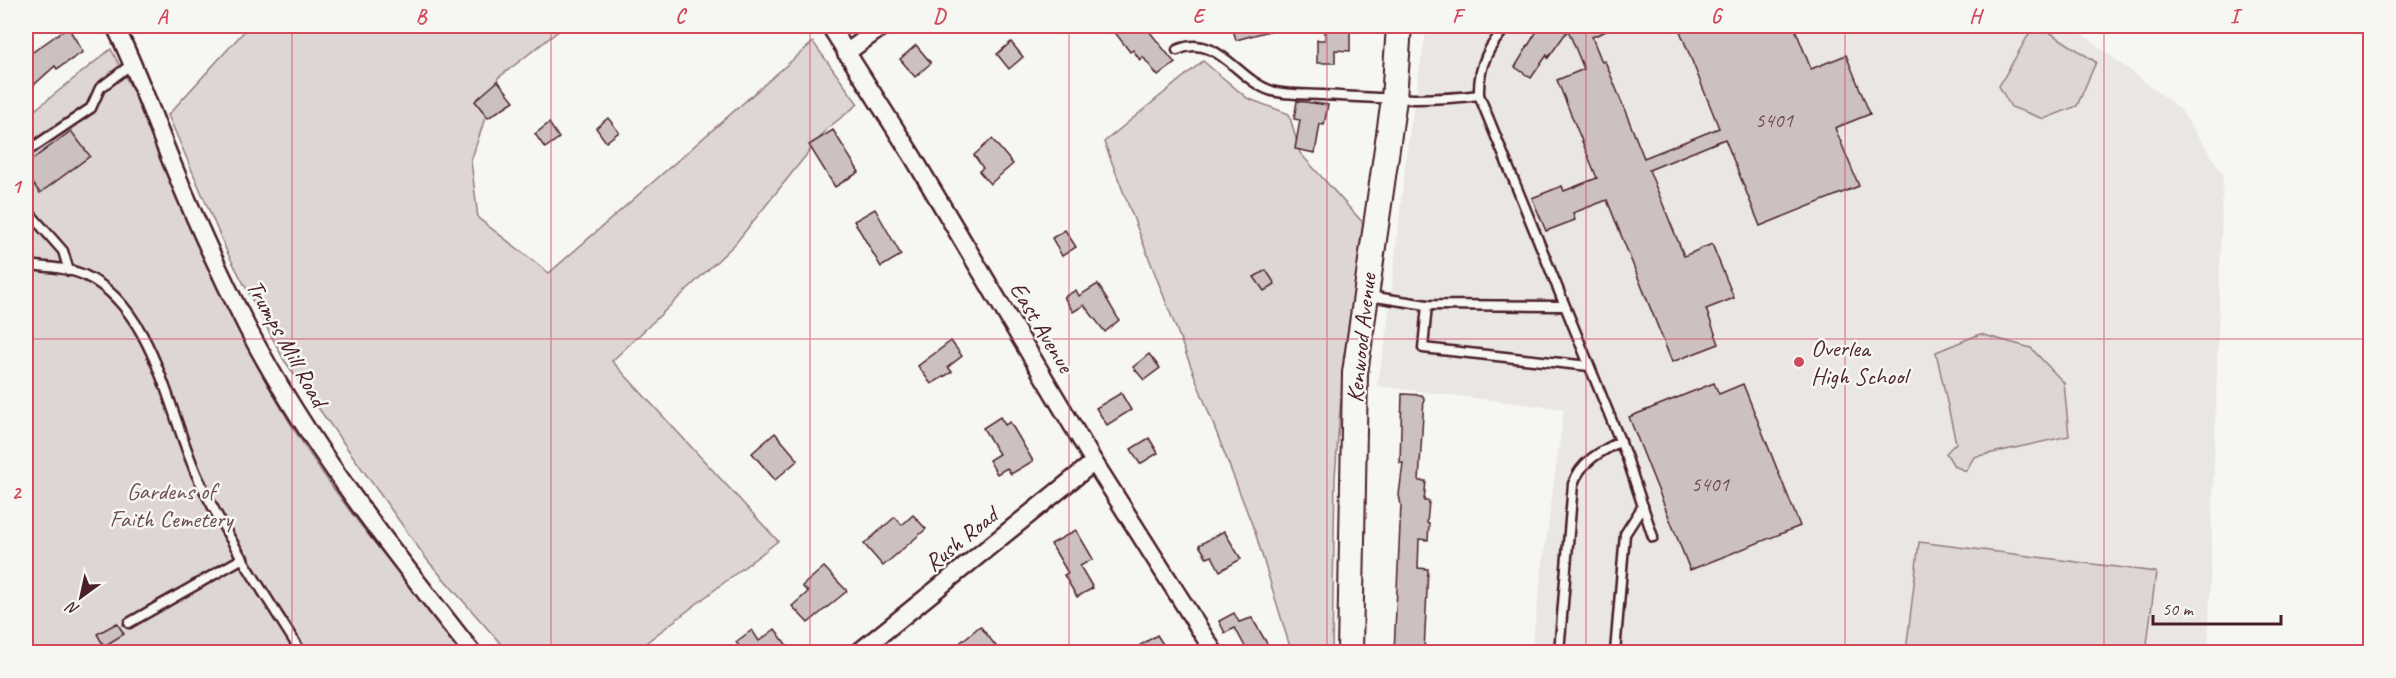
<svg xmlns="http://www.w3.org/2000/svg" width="2396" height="678" font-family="Caveat,sans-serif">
  <rect width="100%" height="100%" fill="#f6f6f2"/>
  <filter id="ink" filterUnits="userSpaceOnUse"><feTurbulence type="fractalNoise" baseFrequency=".0167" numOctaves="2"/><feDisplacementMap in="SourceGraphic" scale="12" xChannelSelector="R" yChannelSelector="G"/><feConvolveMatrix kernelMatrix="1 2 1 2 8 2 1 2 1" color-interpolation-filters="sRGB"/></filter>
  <g filter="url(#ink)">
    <!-- built -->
    <polygon fill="#e9e6e3" points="1427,26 2081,26 2081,33 2180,109 2223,174 2208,652 1531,652 1564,409 1377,386 1386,339 1407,149"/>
    <!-- green -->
    <g fill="#ddd6d5" stroke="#947a80" stroke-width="1.5">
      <polygon points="249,26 565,26 498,78 471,161 478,218 549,273 813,42 858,104 828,128 735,244 612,361 778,541 634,652 508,652 428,561 284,360 227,252 168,115"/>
      <polygon points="2030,26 2040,26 2096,62 2077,106 2044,119 2011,107 1999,86 2029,34"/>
      <path d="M111,49C174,165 214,291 280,406C331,495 399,574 465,652H26V117Z"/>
      <polygon points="1203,61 1247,98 1289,114 1300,153 1365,225 1344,355 1335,478 1332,652 1288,652 1290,647 1255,532 1104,142"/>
      <polygon points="1980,334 2031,348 2064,383 2069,436 1974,457 1966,471 1954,466 1946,453 1956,443 1936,352"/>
      <polygon points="1919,542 2156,572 2146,652 1906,652"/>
    </g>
    <!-- building -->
    <g fill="#ccc1c0" stroke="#4a1f2b" stroke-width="1.5">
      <polygon points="1110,26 1145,26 1175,63 1158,76 1143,57 1140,60 1133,50 1130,52"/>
      <polygon points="1232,26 1273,26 1273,30 1236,40"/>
      <polygon points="1325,26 1350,26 1350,51 1335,50 1335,63 1317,63 1317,40 1325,40"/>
      <polygon points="1540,26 1618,26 1592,37 1602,62 1605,61 1644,158 1719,128 1678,26 1794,26 1811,69 1846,55 1870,114 1835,128 1859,186 1760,226 1725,139 1649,170 1684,256 1712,244 1734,298 1706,309 1719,344 1672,362 1607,200 1573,213 1575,220 1546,231 1532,198 1562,186 1564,191 1597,178 1557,80 1584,69 1568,30 1548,58 1547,55 1531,78 1515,67"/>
      <polygon points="68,27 83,52 57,69 55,66 26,92 26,57"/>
      <polygon points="1011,42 1023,57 1009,69 997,54"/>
      <polygon points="916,45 931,63 915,77 900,59"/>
      <polygon points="498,81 514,101 488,118 475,101"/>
      <polygon points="1297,101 1328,105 1324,125 1320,124 1315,153 1295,149 1300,120 1294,119"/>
      <polygon points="608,118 619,132 606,142 596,128"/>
      <polygon points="549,123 559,138 545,148 535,134"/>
      <polygon points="833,130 859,172 835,187 809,145"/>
      <polygon points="71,131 90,156 40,193 26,174 26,164"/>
      <polygon points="992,139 1013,164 990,184 979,171 983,168 974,155"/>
      <polygon points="875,209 901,255 881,267 854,221"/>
      <polygon points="1065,230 1076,247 1062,256 1052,238"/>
      <polygon points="1266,270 1275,284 1264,291 1254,277"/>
      <polygon points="1098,284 1119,320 1105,332 1084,305 1073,312 1064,297 1076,290 1079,296"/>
      <polygon points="951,341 962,356 948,367 952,372 931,384 918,366"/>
      <polygon points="1149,354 1160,368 1144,380 1133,367"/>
      <polygon points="1714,383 1719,394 1743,384 1800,526 1690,570 1629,417"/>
      <polygon points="1121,393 1131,410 1107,425 1096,408"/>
      <polygon points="1402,394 1422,395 1424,398 1419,481 1426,481 1424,501 1429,501 1427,523 1429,524 1428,540 1419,539 1418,568 1428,569 1424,652 1394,652 1401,505 1399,495 1403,463 1400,463"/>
      <polygon points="1000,417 1005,425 1010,422 1033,461 1011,474 1007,468 997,474 989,460 999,454 983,428"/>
      <polygon points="775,433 798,460 775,480 752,453"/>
      <polygon points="1149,438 1158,453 1140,464 1131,449"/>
      <polygon points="913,515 926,529 883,566 864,544 895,517 902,525"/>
      <polygon points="1076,530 1093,559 1080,566 1093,588 1077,597 1064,575 1068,573 1051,544"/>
      <polygon points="1224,531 1241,559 1220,571 1212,556 1207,558 1199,545"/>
      <polygon points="824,567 847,591 808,623 792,606 808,592 802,586"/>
      <polygon points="1234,613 1239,622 1252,618 1272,652 1248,652 1235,628 1225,633 1219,621"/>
      <polygon points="117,623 124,634 104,646 97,634"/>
      <polygon points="980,626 996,646 988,652 949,652"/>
      <polygon points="775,629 788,647 780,652 743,652 736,642 752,630 759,641"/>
      <polygon points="1157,635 1168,652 1129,652"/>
    </g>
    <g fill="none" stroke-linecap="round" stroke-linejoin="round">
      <!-- lane casing -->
      <g stroke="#4a1f2b" stroke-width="13">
        <g id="lane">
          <path d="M1508,26C1488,45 1478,67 1479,95L1627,458L1653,537"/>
          <path d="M1177,50C1217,32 1237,80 1272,91C1287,95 1307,94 1323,95C1375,98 1427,102 1479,95"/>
          <polyline points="26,152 91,108 100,88 133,63"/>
          <polyline points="26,209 63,251 69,271"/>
          <path d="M26,265C44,267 66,267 84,275C155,307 169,417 199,480C228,540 266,596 301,652"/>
          <polyline points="1369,296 1427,305 1563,306"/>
          <polyline points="1427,305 1423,348 1589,366"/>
          <polyline points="129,623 243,558"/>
          <path d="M1559,652L1573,484C1581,461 1600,452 1621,441"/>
          <polyline points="1615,652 1625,534 1643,506"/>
        </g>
      </g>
      <!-- street casing -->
      <g stroke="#4a1f2b" stroke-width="21">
        <g id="street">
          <path d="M115,26C138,72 154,120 174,168C196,222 221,276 248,329C309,446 391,549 472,652"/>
          <polyline points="830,26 913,157 1094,462 1214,652"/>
          <polyline points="846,53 883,26"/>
          <polyline points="859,652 1094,462"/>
        </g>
      </g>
      <!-- secondary casing -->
      <g stroke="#4a1f2b" stroke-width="28">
        <polyline id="secondary" points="1350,652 1355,373 1394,99 1399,26"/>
      </g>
      <!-- lane -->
      <use href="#lane" stroke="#f6f6f2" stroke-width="8"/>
      <!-- street -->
      <use href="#street" stroke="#f6f6f2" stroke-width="16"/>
      <!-- secondary -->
      <use href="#secondary" stroke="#f6f6f2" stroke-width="24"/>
    </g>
  </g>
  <!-- grid -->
  <path fill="none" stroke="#d1495b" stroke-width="1.5" stroke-opacity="0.55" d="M292,26V652M551,26V652M810,26V652M1069,26V652M1327,26V652M1586,26V652M1845,26V652M2104,26V652M26,339H2370"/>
  <!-- markers -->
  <circle fill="#d1495b" stroke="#f6f6f2" stroke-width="2" cx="1799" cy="362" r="6"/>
  <g text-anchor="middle" stroke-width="5" stroke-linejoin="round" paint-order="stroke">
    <!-- number labels -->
    <g font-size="21" fill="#6a4850">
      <text x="1774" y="127">5401</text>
      <text x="1710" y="491">5401</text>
    </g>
    <!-- street labels -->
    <g font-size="24" fill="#4a1f2b" stroke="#f6f6f2">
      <text transform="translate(1042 327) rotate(59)" y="8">East Avenue</text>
      <text transform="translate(1361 338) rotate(-84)" y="8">Kenwood Avenue</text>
      <text transform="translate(287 343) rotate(61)" y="8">Trumps Mill Road</text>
      <text transform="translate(961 539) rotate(-39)" y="8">Rush Road</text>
    </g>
    <!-- poi labels -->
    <g font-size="24" fill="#4a1f2b" stroke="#f6f6f2" text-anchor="start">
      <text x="1811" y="356">Overlea<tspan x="1811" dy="28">High School</tspan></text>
    </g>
    <!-- park labels -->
    <g font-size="24" fill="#6f4d56" stroke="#f6f6f2">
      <text x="171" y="499">Gardens of<tspan x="171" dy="28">Faith Cemetery</tspan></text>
    </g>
  </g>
  <!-- margin -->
  <rect width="2396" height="678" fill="none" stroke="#f6f6f2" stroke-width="66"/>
  <!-- north arrow -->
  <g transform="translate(81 597) rotate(213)" stroke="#f6f6f2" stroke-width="4.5" paint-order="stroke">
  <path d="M0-4.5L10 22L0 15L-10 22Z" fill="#4a1f2b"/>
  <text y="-9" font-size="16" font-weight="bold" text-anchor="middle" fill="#4a1f2b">N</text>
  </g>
  <!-- scale -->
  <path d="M2153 615v9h128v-9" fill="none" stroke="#4a1f2b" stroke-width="3"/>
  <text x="2162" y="615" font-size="18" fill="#4a1f2b" stroke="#f6f6f2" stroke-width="4.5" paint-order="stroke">50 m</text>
  <rect x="33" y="33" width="2330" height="612" fill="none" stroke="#d1495b" stroke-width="2"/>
  <g font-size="20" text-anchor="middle" font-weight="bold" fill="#d1495b">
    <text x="162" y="23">A</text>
    <text x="421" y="23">B</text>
    <text x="680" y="23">C</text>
    <text x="939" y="23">D</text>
    <text x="1198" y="23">E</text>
    <text x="1457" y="23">F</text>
    <text x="1716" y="23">G</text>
    <text x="1975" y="23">H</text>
    <text x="2234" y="23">I</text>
    <text x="16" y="193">1</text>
    <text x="16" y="499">2</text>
  </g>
</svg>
